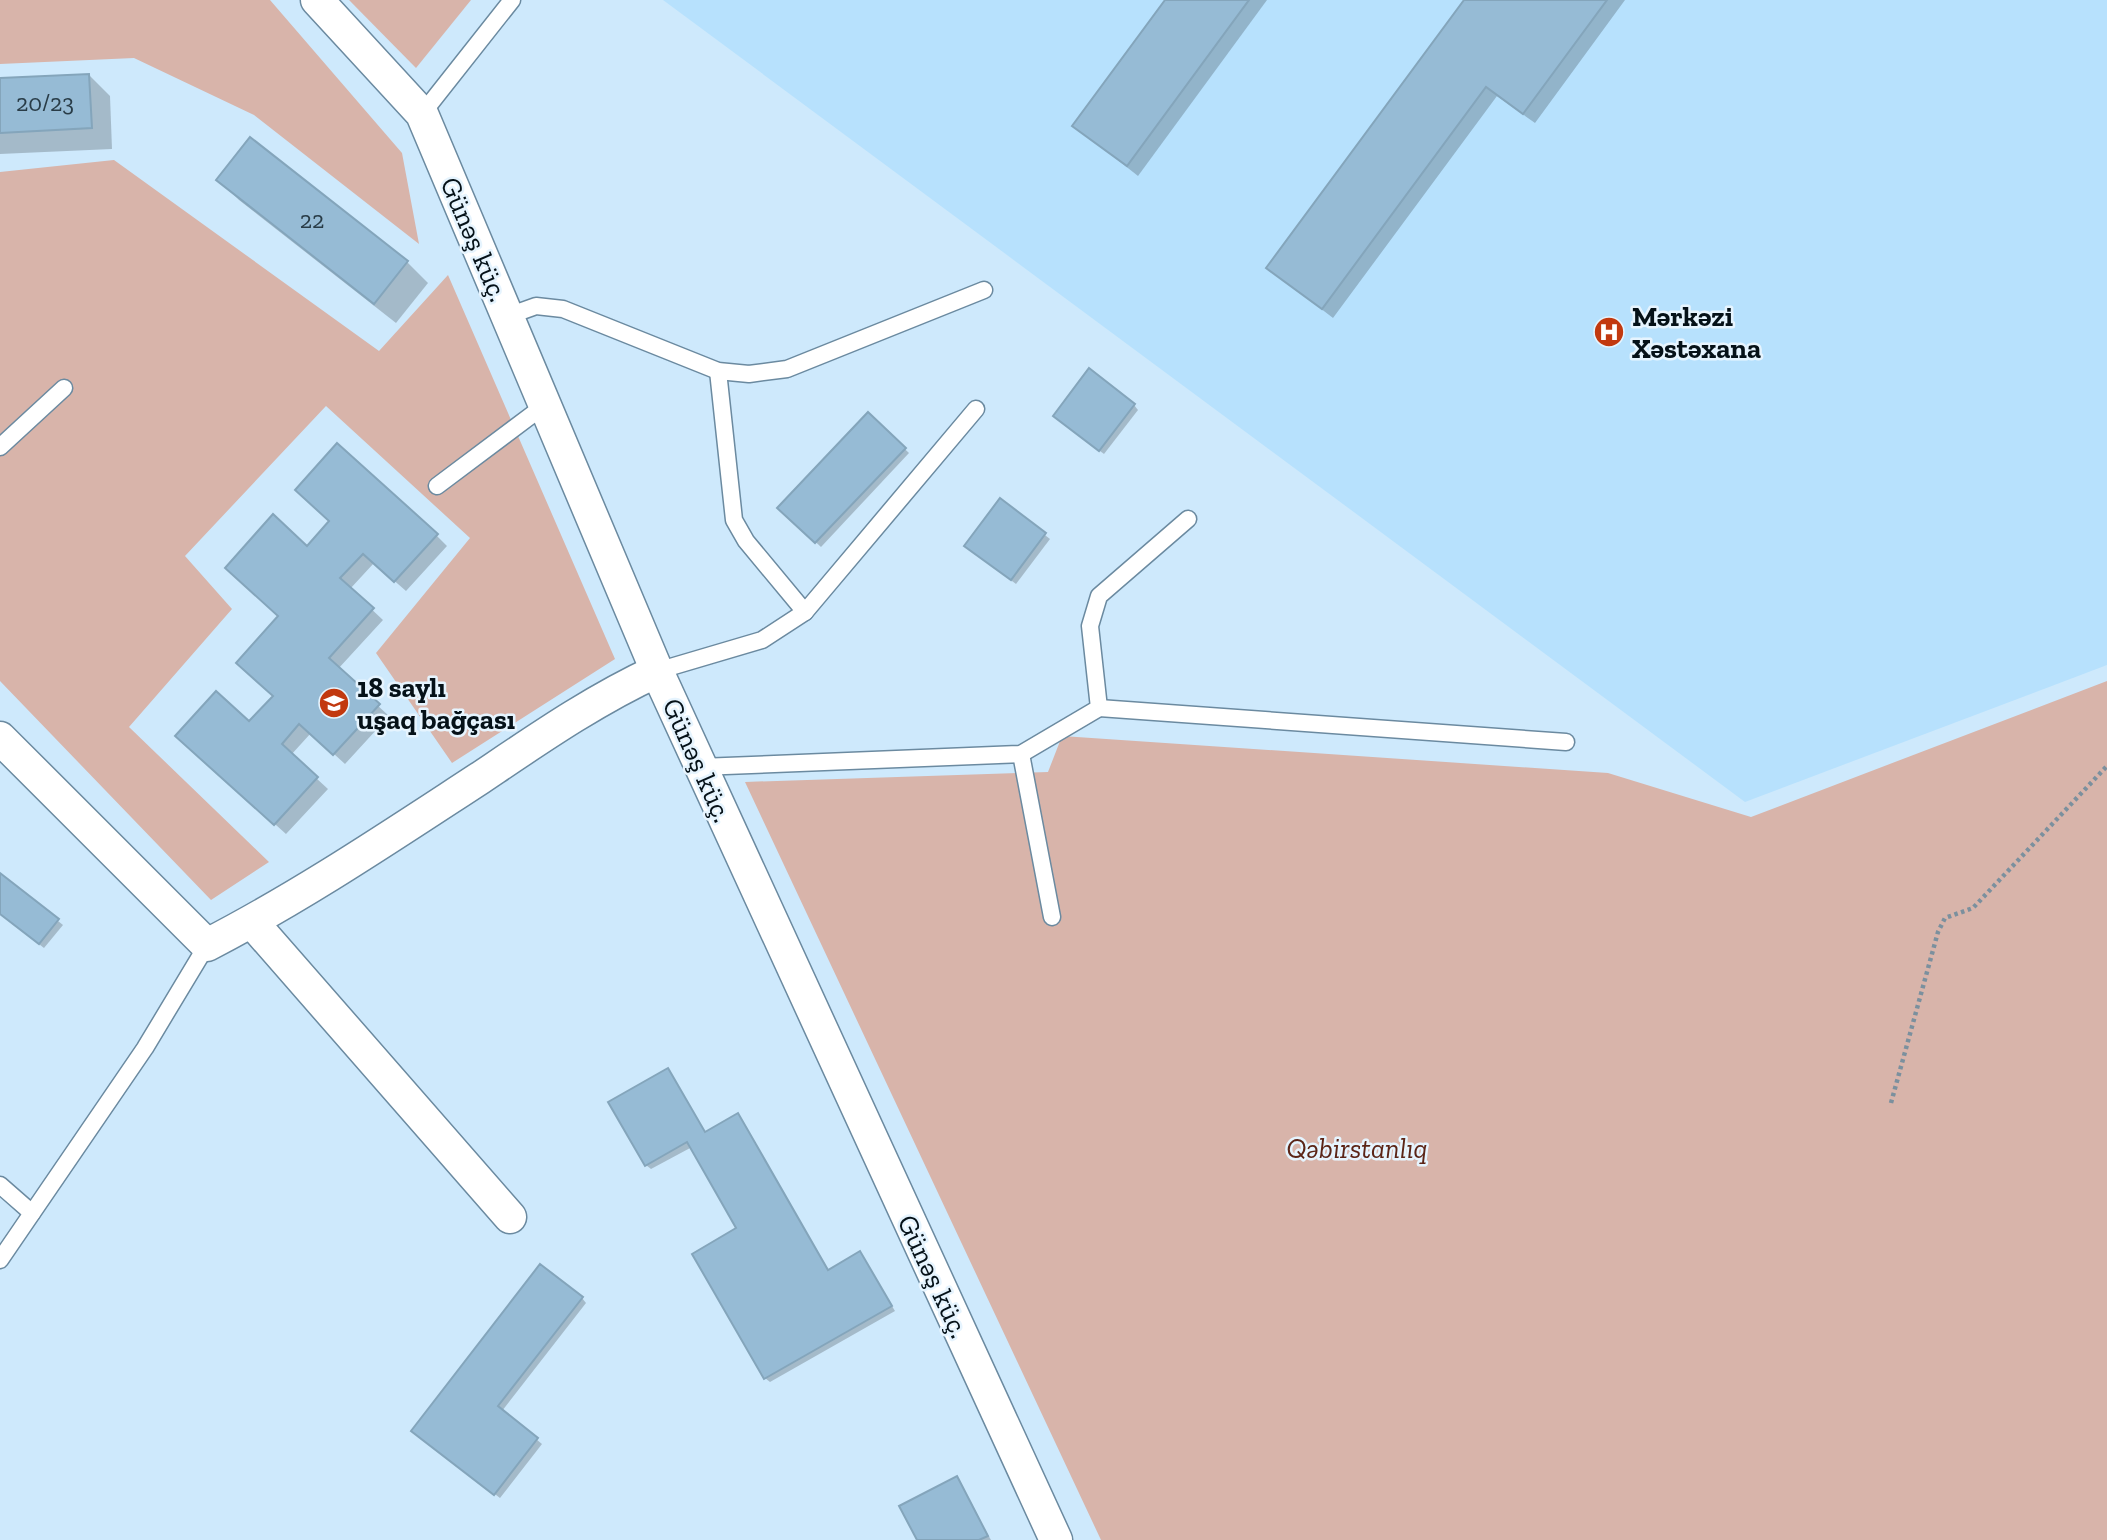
<svg xmlns="http://www.w3.org/2000/svg" width="2107" height="1540" font-family="'Zilla Slab',serif">
  <rect width="100%" height="100%" fill="#cee9fc"/>
  <!-- built -->
  <polygon fill="#b7e1fd" points="663,0 2107,0 2107,665 1745,802"/>
  <!-- green -->
  <g fill="#d8b4aa">
    <polygon points="0,0 270,0 402,153 419,244 254,115 134,58 0,64"/>
    <polygon points="349,0 471,0 416,68"/>
    <polygon points="114,160 379,351 448,275 615,659 452,763 376,653 470,538 326,406 185,556 232,609 129,727 269,862 211,900 0,681 0,172"/>
    <polygon points="2107,681 2107,1540 1101,1540 745,782 1048,772 1062,736 1608,773 1751,817"/>
  </g>
  <!-- shadow -->
  <g fill="#0003">
    <polygon points="1167,0 1267,0 1138,176 1075,126"/>
    <polygon points="1463,0 1625,0 1535,123 1497,96 1333,318 1268,268 1465,2"/>
    <polygon points="89,75 110,96 112,149 0,154 0,80"/>
    <polygon points="250,139 407,262 428,283 396,323 239,200 219,179"/>
    <polygon points="1134,405 1138,410 1104,454 1060,421"/>
    <polygon points="868,414 909,453 821,547 779,508"/>
    <polygon points="1000,500 1050,539 1016,584 971,550"/>
    <polygon points="436,535 447,546 406,591 374,563 350,589 383,620 338,669 389,716 345,764 311,733 291,755 328,789 286,834 188,746 249,724 275,697 280,617 307,548"/>
    <polygon points="0,875 63,925 44,948 0,914"/>
    <polygon points="668,1071 706,1133 738,1115 742,1120 829,1271 860,1254 895,1311 770,1382 765,1378 739,1228 692,1147 651,1169 646,1165"/>
    <polygon points="582,1298 586,1303 502,1411 542,1444 500,1498 418,1435"/>
    <polygon points="956,1479 991,1540 919,1540"/>
  </g>
  <!-- building -->
  <g fill="#96bbd5" stroke="#84a5bb" stroke-width="2">
    <polygon points="1165,0 1249,0 1127,166 1072,126"/>
    <polygon points="1464,0 1607,0 1523,114 1486,87 1322,309 1266,268"/>
    <polygon points="89,74 92,128 0,133 0,78"/>
    <polygon points="250,137 408,261 374,304 216,180"/>
    <polygon points="1089,368 1135,404 1099,451 1053,416"/>
    <polygon points="868,412 906,448 815,543 777,508"/>
    <polygon points="337,443 438,534 394,582 363,554 340,578 374,608 329,658 380,704 333,755 299,724 282,744 318,777 274,825 175,736 216,691 249,721 273,696 236,663 278,616 225,568 273,514 307,546 329,521 295,490"/>
    <polygon points="1000,498 1046,533 1011,580 964,546"/>
    <polygon points="0,873 59,919 39,944 0,914"/>
    <polygon points="668,1068 705,1132 738,1113 828,1270 860,1251 892,1306 764,1379 692,1254 736,1228 687,1142 645,1166 608,1102"/>
    <polygon points="540,1264 583,1297 498,1406 538,1438 494,1495 411,1431"/>
    <polygon points="957,1476 988,1536 979,1540 917,1540 899,1506"/>
  </g>
  <g fill="none" stroke-linecap="round" stroke-linejoin="round">
    <!-- service casing -->
    <g stroke="#6b8aa0" stroke-width="19">
      <g id="service">
        <polyline points="422,114 512,0"/>
        <polyline points="508,316 536,306 563,309 718,371 749,374 787,369 984,290"/>
        <polyline points="718,371 734,520 746,541 805,612"/>
        <polyline points="0,447 64,388"/>
        <polyline points="437,486 545,405"/>
        <polyline points="657,671 762,640 805,612 976,409"/>
        <polyline points="1099,708 1566,742"/>
        <polyline points="1021,754 1052,917"/>
        <polyline points="700,767 1021,754 1099,708 1090,626 1099,596 1188,519"/>
        <polyline points="0,1185 32,1213"/>
        <polyline points="0,1260 145,1048 207,945"/>
      </g>
    </g>
    <!-- minor casing -->
    <g stroke="#6b8aa0" stroke-width="35">
      <g id="minor">
        <polyline points="317,0 422,114 657,671 1056,1540"/>
        <path d="M0,738L207,945C302,896 391,836 480,778C538,739 594,700 657,671"/>
        <polyline points="252,922 510,1217"/>
      </g>
    </g>
    <!-- path -->
    <polyline stroke="#7b909e" stroke-width="4.5" stroke-dasharray="3.5 3.5" stroke-linecap="butt" points="1891,1103 1938,932 1945,918 1973,908 2107,766"/>
    <!-- service -->
    <use href="#service" stroke="#fff" stroke-width="16"/>
    <!-- minor -->
    <use href="#minor" stroke="#fff" stroke-width="32"/>
  </g>
  <!-- icons -->
  <defs>
    <g id="hospital-disc" transform="scale(1.575)"><circle r="9.5" fill="#c2390f" stroke="#e6f4fe"/><path d="M-5-5h3v3.5h4V-5h3V5h-3V1.5h-4V5h-3Z" fill="#fff"/></g>
    <g id="school-disc" transform="scale(1.575)"><circle r="9.5" fill="#c2390f" stroke="#e6f4fe"/><path d="M0-5L7-2L0 1L-7-2ZM-4 1L0 2.5L4 1V4Q0 6-4 4Z" fill="#fff"/></g>
  </defs>
  <g fill-rule="evenodd">
    <use href="#hospital-disc" x="1609" y="332"/>
    <use href="#school-disc" x="334" y="703"/>
  </g>
  <g text-anchor="middle" stroke-width="5" stroke-linejoin="round" paint-order="stroke">
    <!-- number labels -->
    <g font-size="24" fill="#293c47">
      <text x="45" y="111">20/23</text>
      <text x="312" y="228">22</text>
    </g>
    <!-- street labels -->
    <g font-size="28" fill="#051118" stroke="#e6f4fe">
      <text transform="translate(475 239) rotate(67)" y="10">Günəş küç.</text>
      <text transform="translate(698 760) rotate(66)" y="10">Günəş küç.</text>
      <text transform="translate(934 1276) rotate(65)" y="10">Günəş küç.</text>
    </g>
    <!-- poi labels -->
    <g font-size="28" font-weight="bold" fill="#051118" stroke="#e6f4fe" text-anchor="start">
      <text x="1632" y="326">Mərkəzi<tspan x="1632" dy="32">Xəstəxana</tspan></text>
      <text x="357" y="697">18 saylı<tspan x="357" dy="32">uşaq bağçası</tspan></text>
    </g>
    <!-- park labels -->
    <g font-size="28" font-style="italic" fill="#5b2416" stroke="#e6f4fe">
      <text x="1357" y="1158">Qəbirstanlıq</text>
    </g>
  </g>
</svg>
